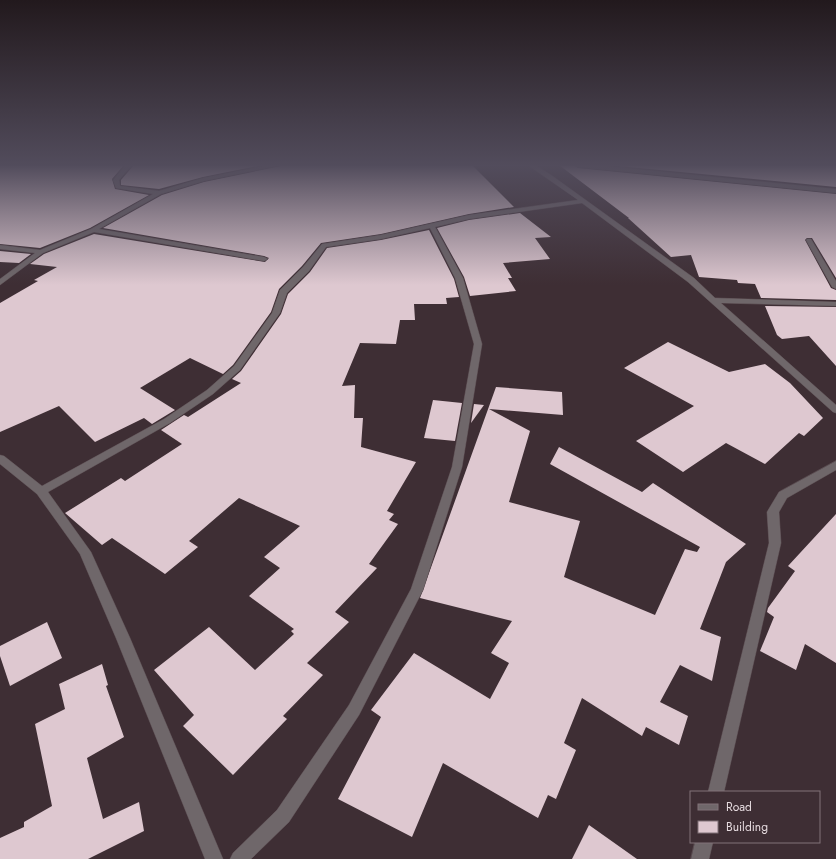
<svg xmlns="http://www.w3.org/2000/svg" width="836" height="859" font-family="Jost,sans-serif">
  <rect width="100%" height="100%" fill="#3e2e34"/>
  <!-- building -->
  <g fill="#dec8d0">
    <polygon points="0,165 124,165 112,179 115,189 149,195 90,228 40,248 0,244"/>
    <polygon points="134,165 262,165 203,177 159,189 121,185 121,180"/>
    <polygon points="282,165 472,165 514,207 469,214 381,234 321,243 302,266 279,289 271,312 233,365 223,374 190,358 140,388 175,410 152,424 144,418 95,442 59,406 0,432 0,303 38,281 34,280 57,267 30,264 44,254 94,234 265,262 269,258 264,256 103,228 162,195 204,182 281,166"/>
    <polygon points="559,165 574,165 578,168 836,194 836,278 812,238 807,238 805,240 831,288 836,290 836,300 761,298 755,284 738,283 737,280 699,277 691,255 671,257 628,218 629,218"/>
    <polygon points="608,165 836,165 836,187"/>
    <polygon points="520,213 551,237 535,238 550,259 503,263 512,278 508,278 516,291 470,296 464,277 437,228 469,220"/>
    <polygon points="429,230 454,279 459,297 446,298 447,304 414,304 415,320 400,320 396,344 360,343 342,386 355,385 354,418 363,418 361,447 416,462 387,511 394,514 389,520 398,524 369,564 377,568 335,612 349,622 307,663 323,675 283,716 287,719 233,775 183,726 194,715 154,670 209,627 255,670 294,634 291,631 294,629 249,596 280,568 264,557 300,526 239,498 189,541 198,547 165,574 112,538 102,545 65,513 121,478 125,481 182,444 161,430 184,415 188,417 241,383 232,379 241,371 281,314 288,294 310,272 327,248 381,240"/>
    <polygon points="0,251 31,254 19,263 0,262"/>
    <polygon points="765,306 836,307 836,366 809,336 782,339 777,335"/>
    <polygon points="668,342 729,372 765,364 790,383 823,418 804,436 799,433 765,464 726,443 683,472 636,441 694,406 624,368"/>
    <polygon points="496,387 562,392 563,415 489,409 530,431 509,502 580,521 564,577 655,615 685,549 697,552 700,547 550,464 559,447 642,492 653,483 746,544 726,562 700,629 721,637 712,681 680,665 660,702 688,716 679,745 646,727 642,736 582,698 564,743 576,750 556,799 548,795 538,818 443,763 412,837 338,799 381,717 371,710 414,653 490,699 509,663 491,653 512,621 420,598"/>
    <polygon points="433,400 462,403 455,441 424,438"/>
    <polygon points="474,404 484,405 471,423"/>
    <polygon points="836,514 836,663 805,644 796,670 760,651 774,617 767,612 768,608 795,571 788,566"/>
    <polygon points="47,622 62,658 10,686 0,656 0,646"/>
    <polygon points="102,664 108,685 106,686 124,737 87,758 103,819 139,802 144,831 88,859 0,859 0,838 24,827 24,822 52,806 35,724 65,709 59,684"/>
    <polygon points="589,825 637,859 572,859"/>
  </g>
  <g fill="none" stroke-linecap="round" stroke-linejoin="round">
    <!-- minor casing -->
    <g stroke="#594a4f" stroke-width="1">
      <g id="minor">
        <polygon points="126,165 132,165 119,180 120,186 159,191 203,178 270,165 281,165 204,181 161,194 99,229 264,257 268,259 264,261 94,232 43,253 0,285 0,279 35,253 0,249 0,245 40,250 91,229 153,194 116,188 113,180"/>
        <polygon points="528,165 535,165 551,175 694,278 715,298 836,302 836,306 721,303 836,405 836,413 833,412 688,282 582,203 469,219 435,227 463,278 482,344 462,467 423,590 359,715 289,822 251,859 230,859 233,853 277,810 349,705 411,589 452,467 474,344 455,278 430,228 381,239 326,247 309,271 287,293 280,313 240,370 213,394 170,423 48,492 91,552 130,638 223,859 205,859 116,638 80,554 37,494 0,464 0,455 4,456 42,486 164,419 207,390 234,366 272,313 280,290 303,267 322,244 381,235 469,215 578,200"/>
        <polygon points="575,165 593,165 836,189 836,193 578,167"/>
        <polygon points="807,239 811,239 836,281 836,289 832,287 806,240"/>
        <polygon points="836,461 836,470 787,498 779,512 781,543 724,792 708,792 769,543 767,512 779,492"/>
        <polygon points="695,842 713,842 709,859 691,859"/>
      </g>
    </g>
    <!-- minor -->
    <use href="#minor" fill="#6f676a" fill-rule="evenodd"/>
  </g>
  <!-- sky -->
  <linearGradient id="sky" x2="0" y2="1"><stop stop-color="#22191d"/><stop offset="0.58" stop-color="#524c5c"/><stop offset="1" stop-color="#524c5c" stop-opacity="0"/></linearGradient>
  <rect width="836" height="285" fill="url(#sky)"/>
  <!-- legend -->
  <rect x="690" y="791" width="130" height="52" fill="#3e2e34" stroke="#817378"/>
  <rect x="698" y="804" width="20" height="6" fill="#6f676a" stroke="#817378"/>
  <text x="726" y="811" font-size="12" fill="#e6dbdf">Road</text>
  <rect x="698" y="821" width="20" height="12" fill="#dec8d0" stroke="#817378"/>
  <text x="726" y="831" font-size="12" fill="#e6dbdf">Building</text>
</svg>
